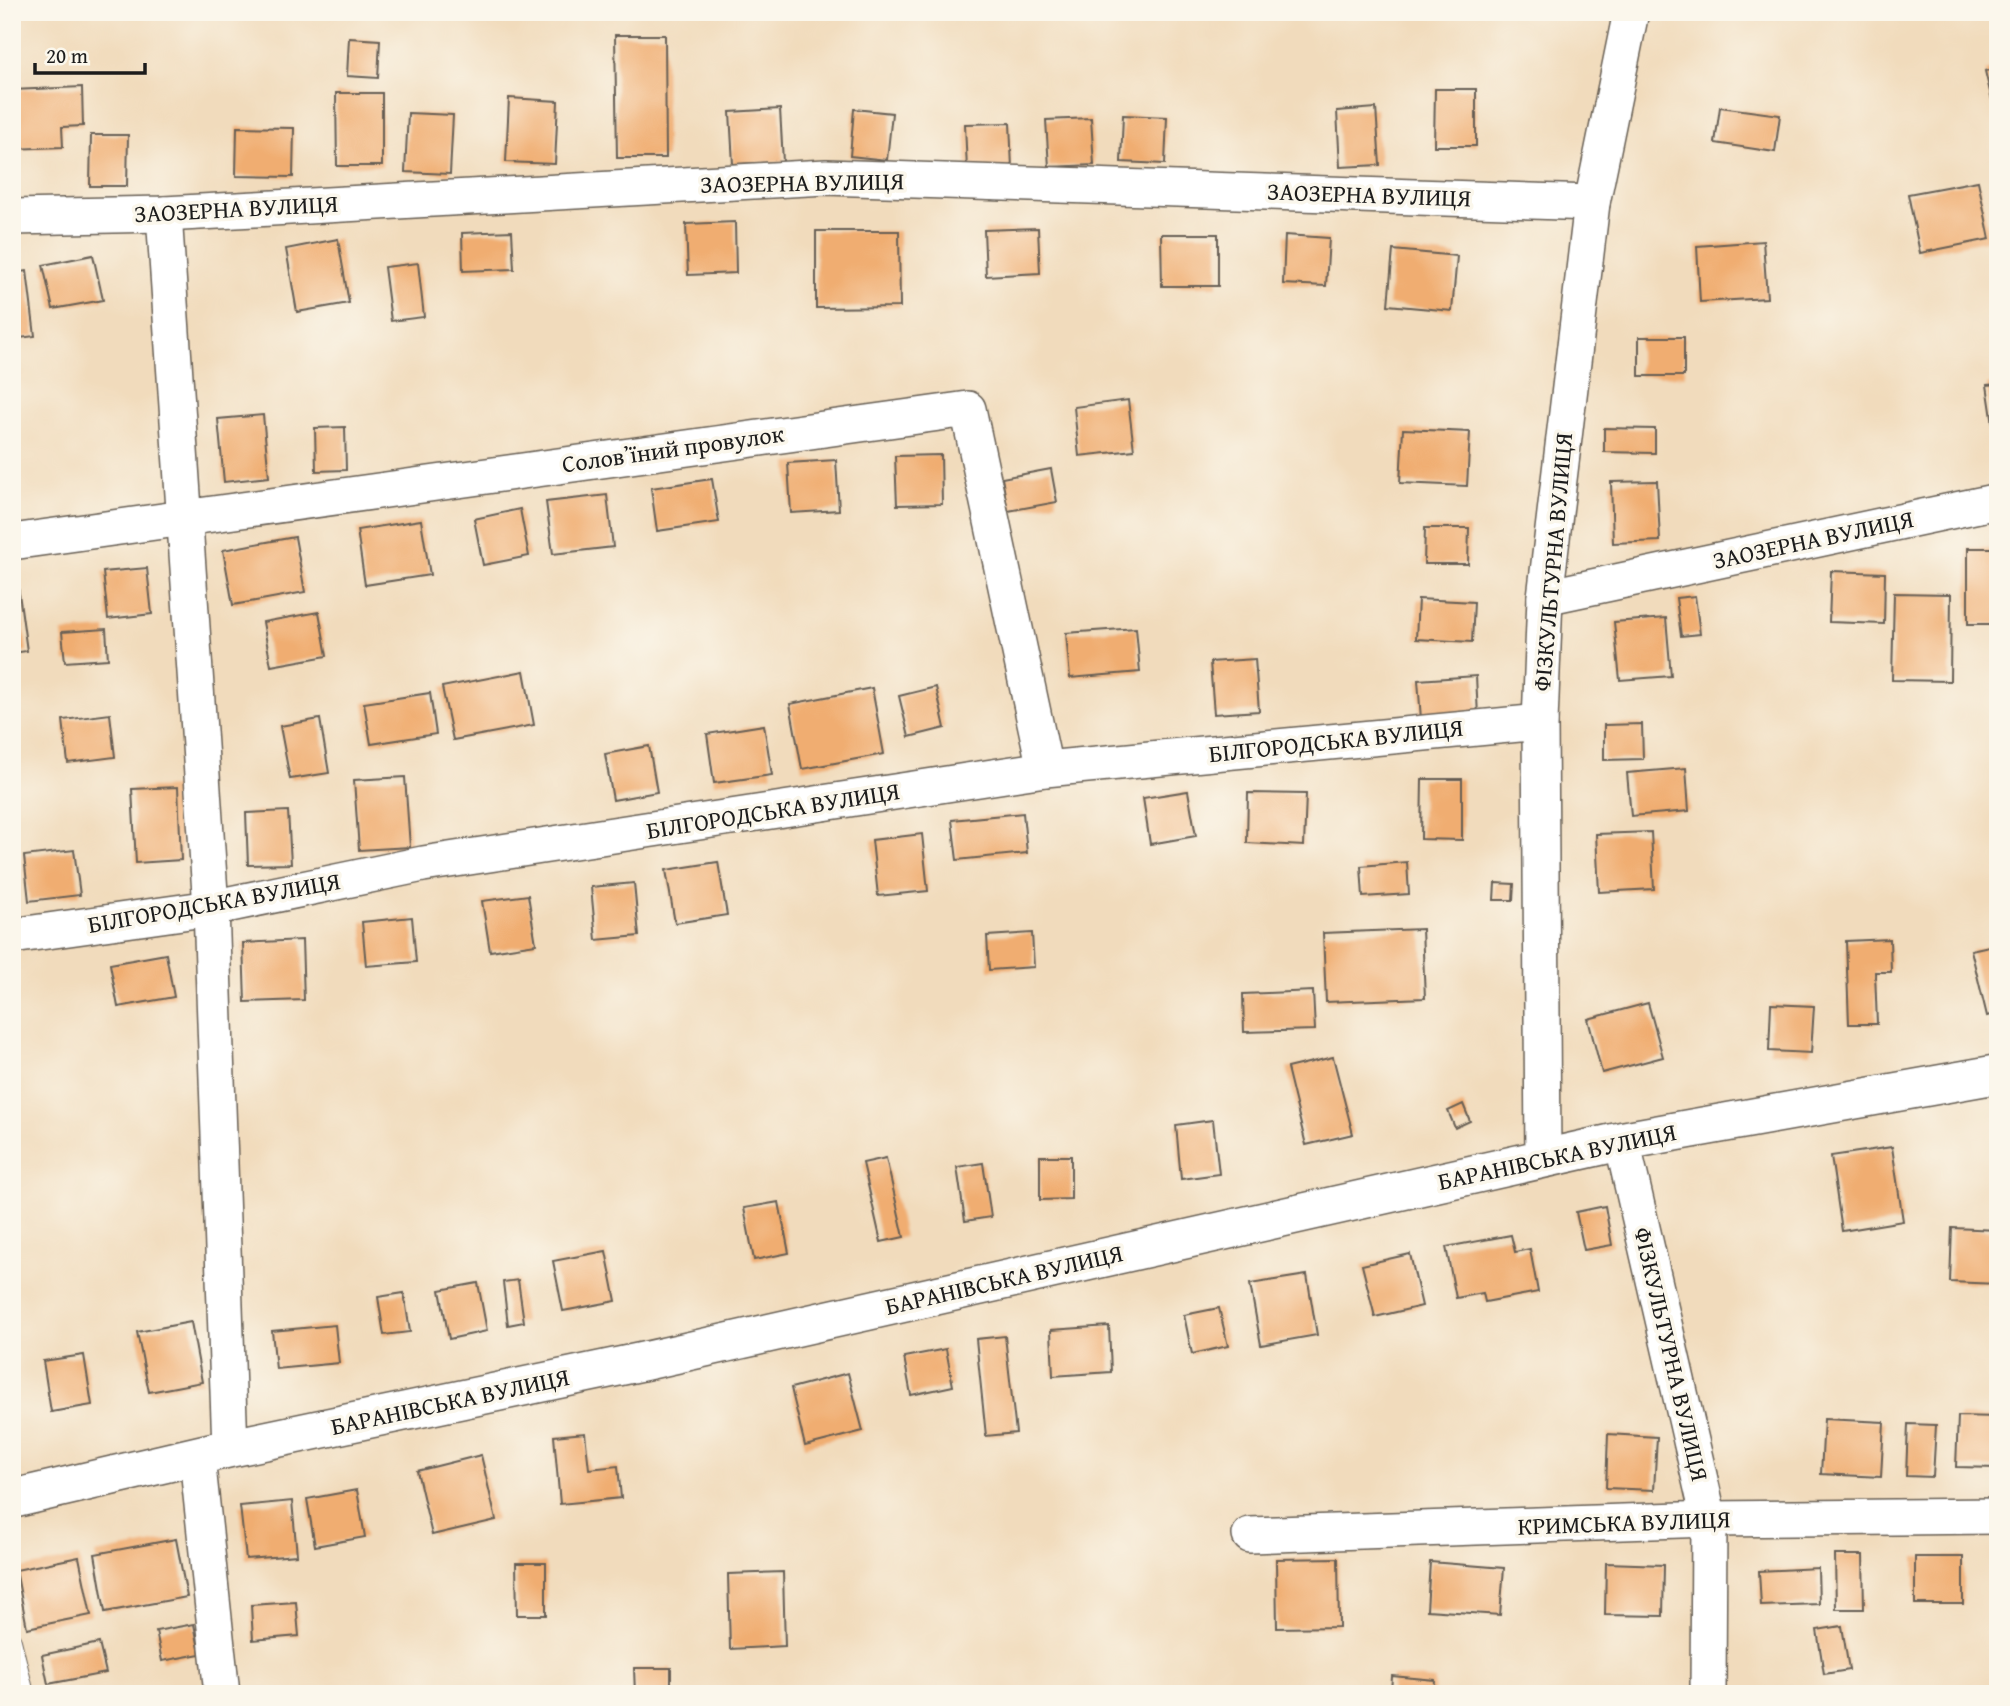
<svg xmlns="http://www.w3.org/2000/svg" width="2010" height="1706" font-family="'Gentium Book Plus',serif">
  <rect width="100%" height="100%" fill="#fbf7ec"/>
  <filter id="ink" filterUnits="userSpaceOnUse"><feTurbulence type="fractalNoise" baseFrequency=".0143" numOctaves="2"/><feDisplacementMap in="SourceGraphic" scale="14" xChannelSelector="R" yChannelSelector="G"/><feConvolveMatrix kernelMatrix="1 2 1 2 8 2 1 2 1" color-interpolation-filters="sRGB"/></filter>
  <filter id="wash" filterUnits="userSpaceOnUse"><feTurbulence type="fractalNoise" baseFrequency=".00686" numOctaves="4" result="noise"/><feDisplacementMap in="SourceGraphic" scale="28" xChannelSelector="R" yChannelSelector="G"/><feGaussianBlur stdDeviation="1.57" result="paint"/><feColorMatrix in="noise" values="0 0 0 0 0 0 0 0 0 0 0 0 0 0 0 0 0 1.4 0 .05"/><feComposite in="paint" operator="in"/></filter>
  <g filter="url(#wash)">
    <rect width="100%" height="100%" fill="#f1dbbc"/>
    <g id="blocks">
      <!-- building -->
      <g fill="#f0ad71">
        <polygon points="615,35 665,35 666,158 617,158"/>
        <polygon points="349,38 380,40 378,78 347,76"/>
        <polygon points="1998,68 1998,120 1997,121 1985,71"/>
        <polygon points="82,87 83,126 62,127 63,147 12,149 12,90"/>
        <polygon points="1435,89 1476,89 1476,146 1434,146"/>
        <polygon points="336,93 382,93 382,166 337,166"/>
        <polygon points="509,98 558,101 555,164 506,162"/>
        <polygon points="1720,107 1780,115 1775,152 1715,143"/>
        <polygon points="1376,108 1380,165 1340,167 1337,111"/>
        <polygon points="780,109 783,162 733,164 730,112"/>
        <polygon points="854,109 892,113 887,160 850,156"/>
        <polygon points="408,113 453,115 450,174 405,172"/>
        <polygon points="1123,115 1167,117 1165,164 1121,162"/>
        <polygon points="1091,118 1094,165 1049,167 1046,120"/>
        <polygon points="1010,123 1012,168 967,170 965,124"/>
        <polygon points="237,127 294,128 293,177 236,176"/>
        <polygon points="91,135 128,135 127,186 90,186"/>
        <polygon points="1978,181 1990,239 1920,253 1908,194"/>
        <polygon points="735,222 736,273 688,275 686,224"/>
        <polygon points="1038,228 1040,273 986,276 984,230"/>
        <polygon points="512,231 514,269 463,271 462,233"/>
        <polygon points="816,231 899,231 900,307 816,308"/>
        <polygon points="1161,234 1218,234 1218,286 1162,286"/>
        <polygon points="1285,235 1329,238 1326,286 1283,284"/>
        <polygon points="338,239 349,303 297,312 286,249"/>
        <polygon points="1763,241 1767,298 1700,302 1697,246"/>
        <polygon points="1393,250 1457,256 1452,311 1388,305"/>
        <polygon points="93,255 103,300 53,309 43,265"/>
        <polygon points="418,263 424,317 391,321 384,267"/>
        <polygon points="27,271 35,336 12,339 12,273"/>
        <rect x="1639" y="337" width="45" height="39"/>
        <polygon points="1998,384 1998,438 1995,438 1987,385"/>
        <polygon points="1128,400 1134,450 1079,456 1074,407"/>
        <polygon points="263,415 269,477 224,482 218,419"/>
        <polygon points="345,427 346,470 316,471 315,428"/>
        <polygon points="1604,428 1655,429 1655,453 1604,452"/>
        <polygon points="1403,429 1470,432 1467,486 1400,483"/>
        <polygon points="941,455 942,504 897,505 895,456"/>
        <polygon points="836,460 839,510 791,513 788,463"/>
        <polygon points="1051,469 1057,502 1008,511 1002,478"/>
        <polygon points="712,479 719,522 657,531 651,488"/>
        <polygon points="1657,481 1660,541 1613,543 1611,482"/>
        <polygon points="607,495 613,547 553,554 546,502"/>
        <polygon points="520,509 529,556 483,565 474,519"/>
        <polygon points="421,520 430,575 365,585 357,530"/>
        <polygon points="1425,528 1469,528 1468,564 1424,564"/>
        <polygon points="295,537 305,592 233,605 223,550"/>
        <rect x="1968" y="548" width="30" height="76"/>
        <polygon points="147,568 152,614 108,619 103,572"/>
        <polygon points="1831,571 1885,573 1884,624 1829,622"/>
        <polygon points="18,586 27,651 12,653 12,587"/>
        <polygon points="1894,593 1951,594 1950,681 1892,680"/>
        <polygon points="1695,596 1700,634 1681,636 1676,598"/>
        <polygon points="1418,599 1474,602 1472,642 1416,639"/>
        <polygon points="319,612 327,656 271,666 263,622"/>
        <polygon points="1666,618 1671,676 1620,680 1614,622"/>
        <polygon points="1136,628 1140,672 1070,678 1066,633"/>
        <polygon points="106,629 108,659 65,662 62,632"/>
        <polygon points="1255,659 1259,711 1214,714 1210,662"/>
        <polygon points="524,671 534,725 453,740 442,687"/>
        <polygon points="1476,676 1478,716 1421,719 1418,680"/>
        <polygon points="936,687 945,728 909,737 899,696"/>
        <polygon points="872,688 884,754 802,769 790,704"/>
        <polygon points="430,693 436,734 371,744 364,703"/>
        <polygon points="110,714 115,757 68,763 63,720"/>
        <polygon points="320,719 329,773 290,779 280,726"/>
        <polygon points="1642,724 1643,759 1604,760 1604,725"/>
        <polygon points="764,725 772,775 714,783 707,734"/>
        <polygon points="649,746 657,792 613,800 605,754"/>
        <polygon points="1686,768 1689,811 1631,816 1627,773"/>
        <polygon points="405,777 410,847 359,850 354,780"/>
        <polygon points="1422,779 1462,779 1462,840 1421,839"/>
        <polygon points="178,787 181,860 136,863 132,789"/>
        <polygon points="1188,791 1196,836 1150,844 1143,798"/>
        <polygon points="1248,793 1306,794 1304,846 1247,843"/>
        <polygon points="288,811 291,864 248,865 246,813"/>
        <polygon points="1023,813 1027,853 957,860 952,820"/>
        <polygon points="1651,832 1654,889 1599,892 1596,834"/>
        <polygon points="922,834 928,891 878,896 872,840"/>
        <polygon points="74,850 80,895 29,901 24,856"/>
        <polygon points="718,862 727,915 675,923 666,870"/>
        <polygon points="1407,862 1409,894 1363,897 1361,866"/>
        <polygon points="634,883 639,936 596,940 591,887"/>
        <polygon points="1495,883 1514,884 1513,900 1494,900"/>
        <polygon points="528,895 536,944 490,951 482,901"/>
        <polygon points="412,917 416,962 366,966 362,922"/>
        <polygon points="1422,929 1425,998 1326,1002 1323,933"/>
        <polygon points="1032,933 1034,967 989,970 987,936"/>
        <polygon points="1890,939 1891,972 1875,972 1877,1024 1849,1024 1846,941"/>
        <polygon points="302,940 304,1000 245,1002 243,943"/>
        <polygon points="1998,944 1998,1013 1987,1016 1971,950"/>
        <polygon points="166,954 174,997 118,1007 110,964"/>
        <polygon points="1313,991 1315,1030 1244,1032 1243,994"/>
        <polygon points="1648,1003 1663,1057 1602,1073 1588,1019"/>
        <polygon points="1771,1004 1814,1006 1811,1053 1769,1051"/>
        <polygon points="1333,1057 1353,1134 1306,1145 1287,1068"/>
        <polygon points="1463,1104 1470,1121 1455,1128 1448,1111"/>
        <polygon points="1213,1120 1219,1174 1181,1179 1176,1125"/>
        <polygon points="1892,1147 1903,1221 1842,1231 1831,1156"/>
        <polygon points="1040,1156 1071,1156 1071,1199 1040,1200"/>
        <polygon points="886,1158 904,1237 881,1242 863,1163"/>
        <polygon points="983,1163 991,1217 965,1221 957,1167"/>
        <polygon points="779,1202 789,1253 754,1260 744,1208"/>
        <polygon points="1605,1206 1612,1245 1584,1250 1576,1212"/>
        <polygon points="1952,1228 1998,1230 1998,1284 1950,1282"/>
        <polygon points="1511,1235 1515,1252 1530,1249 1538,1292 1485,1302 1483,1293 1456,1298 1446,1247"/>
        <polygon points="606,1251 616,1301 563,1311 553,1261"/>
        <polygon points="1410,1254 1422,1306 1375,1317 1362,1265"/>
        <polygon points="1307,1275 1317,1335 1261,1345 1250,1284"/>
        <polygon points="518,1280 524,1322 508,1325 503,1282"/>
        <polygon points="478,1283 487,1331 449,1339 440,1290"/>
        <polygon points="404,1293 410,1332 384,1335 378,1297"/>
        <polygon points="1219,1308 1228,1346 1192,1354 1184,1315"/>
        <polygon points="191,1322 202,1382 149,1392 137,1332"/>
        <polygon points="335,1325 339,1363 276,1369 272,1331"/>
        <polygon points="1109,1326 1111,1372 1053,1376 1051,1330"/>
        <polygon points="1005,1336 1016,1433 986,1436 976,1339"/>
        <polygon points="946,1349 953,1386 911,1395 904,1357"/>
        <polygon points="84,1355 92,1405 51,1412 43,1361"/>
        <polygon points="848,1373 863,1431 805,1446 791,1388"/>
        <polygon points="1958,1416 1998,1417 1998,1468 1956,1467"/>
        <polygon points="1824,1419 1884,1422 1881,1477 1821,1474"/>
        <polygon points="1908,1424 1936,1425 1933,1477 1906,1476"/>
        <polygon points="585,1433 589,1469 618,1466 621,1498 560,1504 554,1436"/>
        <polygon points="1608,1434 1657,1437 1654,1490 1606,1488"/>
        <polygon points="481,1455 496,1520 432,1535 417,1471"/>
        <polygon points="357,1490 365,1537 315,1546 307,1499"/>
        <polygon points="292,1501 297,1555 246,1559 240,1506"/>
        <polygon points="176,1539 187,1597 105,1612 95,1554"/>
        <polygon points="1835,1555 1863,1555 1864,1609 1836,1609"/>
        <polygon points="79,1557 91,1615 27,1628 16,1570"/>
        <rect x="1915" y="1557" width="48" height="47"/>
        <polygon points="1338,1558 1339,1627 1277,1628 1276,1559"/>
        <polygon points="1430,1562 1504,1568 1500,1615 1427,1610"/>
        <polygon points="516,1563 546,1563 546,1615 517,1615"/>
        <polygon points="1606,1563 1664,1565 1663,1616 1605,1615"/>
        <polygon points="1818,1568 1819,1604 1761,1606 1759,1571"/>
        <polygon points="783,1572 785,1646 730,1649 728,1574"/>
        <polygon points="296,1602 299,1636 253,1640 251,1605"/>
        <polygon points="194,1624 200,1654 162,1661 156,1631"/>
        <polygon points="1842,1626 1849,1670 1824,1674 1817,1630"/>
        <polygon points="99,1643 106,1673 48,1684 42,1655"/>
        <polygon points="634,1668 671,1668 671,1694 635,1694"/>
        <polygon points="1392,1676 1435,1680 1434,1694 1391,1694"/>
      </g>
    </g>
  </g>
  <g filter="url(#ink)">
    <use href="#blocks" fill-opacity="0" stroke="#675f54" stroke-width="2"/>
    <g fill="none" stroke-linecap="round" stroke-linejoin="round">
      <!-- service casing -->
      <g stroke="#675f54" stroke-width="20">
        <polyline id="service" points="12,1641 25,1694"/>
      </g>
      <!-- minor casing -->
      <g stroke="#675f54" stroke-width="38">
        <g id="minor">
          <polyline points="164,214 211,908 230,1448"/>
          <polyline points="12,217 164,214 826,177 1592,203"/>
          <polyline points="12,542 968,409 1045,769"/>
          <polyline points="1545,597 1998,501"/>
          <polyline points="12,936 211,908 423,864 1045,769 1540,722"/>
          <polyline points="1622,1141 1709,1519 1708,1694"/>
          <polyline points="1543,1159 1540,722 1545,597 1592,203 1631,12"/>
          <polyline points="197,1457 222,1694"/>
          <polyline points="1250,1535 1709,1519 1998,1516"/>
        </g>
      </g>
      <!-- secondary casing -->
      <g stroke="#675f54" stroke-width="41">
        <polyline id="secondary" points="12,1499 230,1448 645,1361 1622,1141 1998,1074"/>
      </g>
      <!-- service -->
      <use href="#service" stroke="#fff" stroke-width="18"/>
      <!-- minor -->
      <use href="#minor" stroke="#fff" stroke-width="35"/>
      <!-- secondary -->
      <use href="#secondary" stroke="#fff" stroke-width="38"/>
    </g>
  </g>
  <g text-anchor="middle" stroke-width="7" stroke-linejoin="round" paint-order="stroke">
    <!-- street labels -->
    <g font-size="24" fill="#1c1c1c" stroke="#fbf7ec">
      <text transform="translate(802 183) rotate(-1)" y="8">ЗАОЗЕРНА ВУЛИЦЯ</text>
      <text transform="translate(1369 195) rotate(2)" y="8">ЗАОЗЕРНА ВУЛИЦЯ</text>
      <text transform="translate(236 209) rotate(-3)" y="8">ЗАОЗЕРНА ВУЛИЦЯ</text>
      <text transform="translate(673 449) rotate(-8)" y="8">Соловʼїний провулок</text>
      <text transform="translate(1813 540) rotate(-12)" y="8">ЗАОЗЕРНА ВУЛИЦЯ</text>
      <text transform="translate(1553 562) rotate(-85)" y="8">ФІЗКУЛЬТУРНА ВУЛИЦЯ</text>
      <text transform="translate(1336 741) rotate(-6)" y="8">БІЛГОРОДСЬКА ВУЛИЦЯ</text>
      <text transform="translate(773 811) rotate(-9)" y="8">БІЛГОРОДСЬКА ВУЛИЦЯ</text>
      <text transform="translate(214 903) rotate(-10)" y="8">БІЛГОРОДСЬКА ВУЛИЦЯ</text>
      <text transform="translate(1557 1157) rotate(-12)" y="8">БАРАНІВСЬКА ВУЛИЦЯ</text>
      <text transform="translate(1004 1280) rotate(-13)" y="8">БАРАНІВСЬКА ВУЛИЦЯ</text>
      <text transform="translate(1671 1354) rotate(77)" y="8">ФІЗКУЛЬТУРНА ВУЛИЦЯ</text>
      <text transform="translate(450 1402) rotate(-12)" y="8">БАРАНІВСЬКА ВУЛИЦЯ</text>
      <text transform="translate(1624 1523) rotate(-2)" y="8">КРИМСЬКА ВУЛИЦЯ</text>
    </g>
  </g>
  <!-- margin -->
  <rect width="2010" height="1706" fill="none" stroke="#fbf7ec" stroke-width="42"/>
  <!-- scale -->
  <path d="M35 63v10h110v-10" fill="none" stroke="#1c1c1c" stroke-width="3.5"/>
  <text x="46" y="63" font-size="21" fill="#1c1c1c" stroke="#fbf7ec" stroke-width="5" paint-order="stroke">20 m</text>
</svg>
